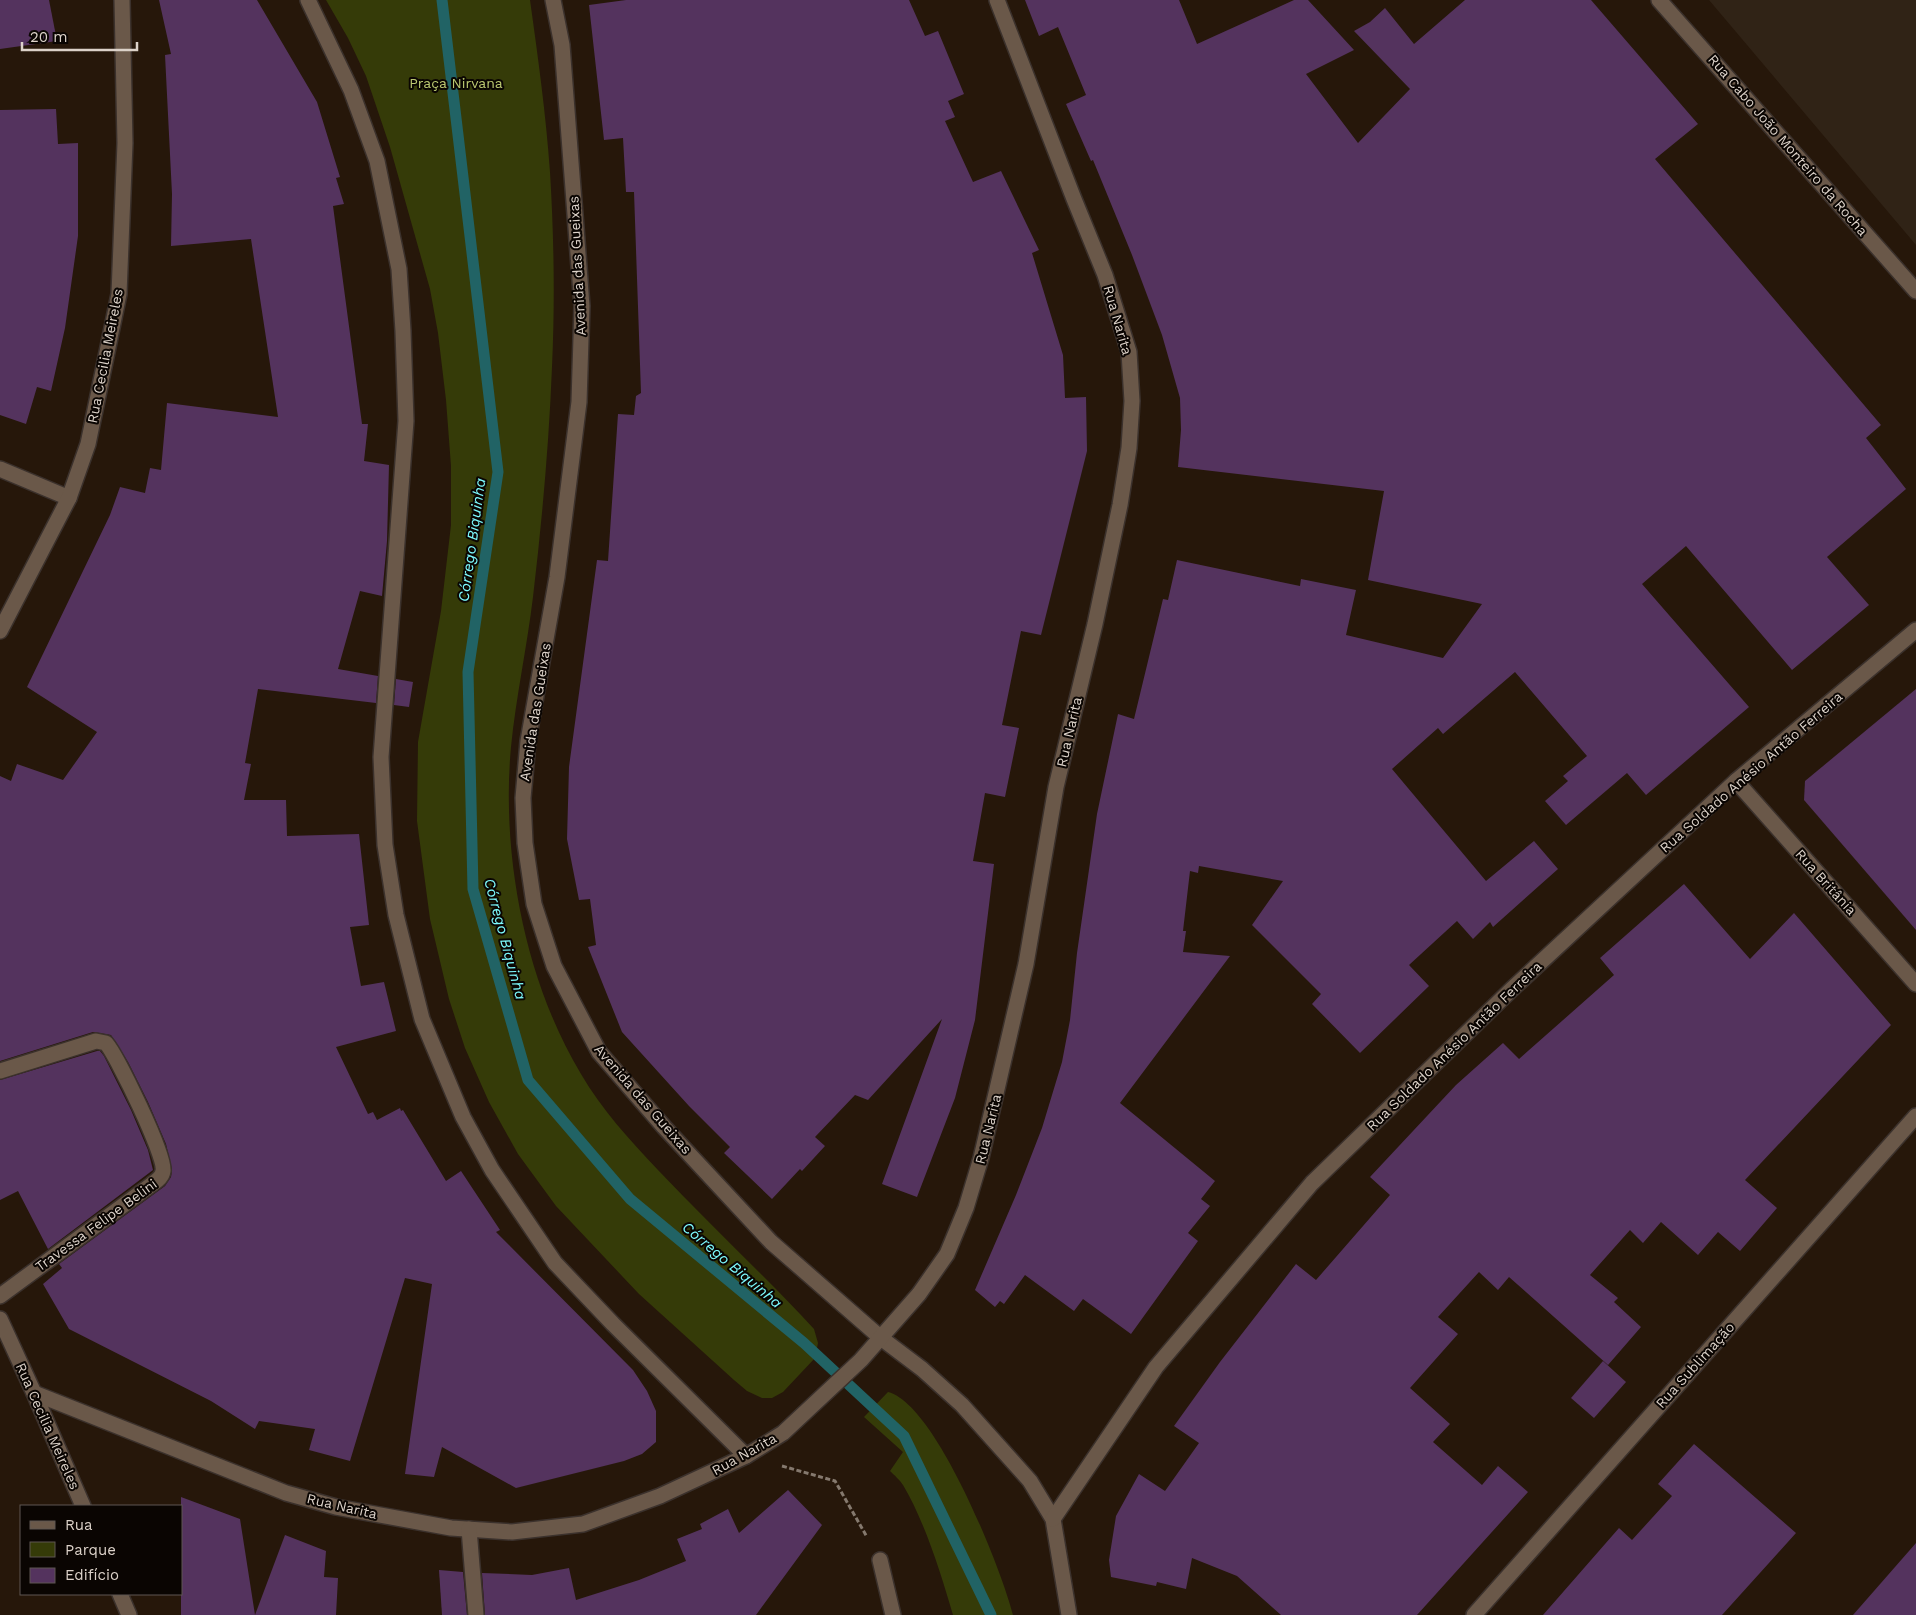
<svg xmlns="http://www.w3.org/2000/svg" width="1916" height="1615" font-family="'Work Sans',sans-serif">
  <rect width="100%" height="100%" fill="#26170a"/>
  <!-- education -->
  <polygon fill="#302316" points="1709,0 1916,0 1916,245"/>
  <!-- green -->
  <g fill="#353b08">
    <path d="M326,0H530C538,57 546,115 550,172C554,237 555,302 552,367C549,444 542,521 533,597C527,647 516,697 511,747C501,855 525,981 581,1074C602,1110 629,1139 658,1170C709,1224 764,1275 814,1329L818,1343L815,1358L783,1392L772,1398H762L747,1391L734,1380L639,1294L556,1206L518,1154L489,1102L465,1048L449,999L430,919L417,821L418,742L441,611L451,525V466L446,400L438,333L430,289L390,147L366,76L348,38Z"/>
    <path d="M888,1392C936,1404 1001,1568 1013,1615H953C941,1574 925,1522 903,1485C900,1480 894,1475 890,1471L903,1452L864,1417Z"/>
  </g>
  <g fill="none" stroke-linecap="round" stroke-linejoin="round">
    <!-- stream -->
    <polyline stroke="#216365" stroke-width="11" points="442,0 498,472 468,672 473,889 528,1080 630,1199 804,1343 904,1436 991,1615"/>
  </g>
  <!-- building -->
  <g fill="#54335e">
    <polygon points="0,0 49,0 57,41 0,49"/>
    <polygon points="159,0 257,0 317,102 340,177 336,178 344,204 333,206 362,424 368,424 364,461 389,465 387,541 382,596 360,591 338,669 378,676 376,703 258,689 245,763 251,764 244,800 286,800 287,836 359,834 369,925 350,927 361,986 384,982 396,1031 336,1047 368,1114 373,1112 377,1120 400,1108 401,1111 403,1110 446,1181 461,1171 500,1230 496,1232 633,1370 647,1391 656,1411 656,1442 642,1454 624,1461 516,1488 442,1447 434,1477 405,1474 432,1284 405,1278 350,1461 309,1450 315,1429 259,1421 255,1429 211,1401 69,1329 43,1284 62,1268 59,1264 165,1186 171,1177 172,1170 166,1144 148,1102 128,1062 111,1035 93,1032 0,1061 0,776 11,781 17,764 63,780 97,732 27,687 110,515 120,487 145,493 150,468 161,470 167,403 278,417 251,239 171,246 172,194 165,55 171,54"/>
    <polygon points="626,0 909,0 925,36 938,31 964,94 948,101 955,117 945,121 973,182 1001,171 1039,250 1032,253 1063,355 1065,398 1086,397 1087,451 1041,635 1021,631 1002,725 1019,728 1005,797 985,793 973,861 994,864 975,1020 955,1098 917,1197 882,1184 942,1019 868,1100 855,1095 815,1137 825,1146 802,1171 800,1169 772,1199 724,1153 730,1147 689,1106 622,1032 588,947 596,945 590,899 579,900 567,839 569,767 597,560 608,561 618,414 634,415 636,396 641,393 634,192 626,192 623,138 604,140 589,5"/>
    <polygon points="1025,0 1179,0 1197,44 1294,0 1308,0 1354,50 1306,74 1358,143 1410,89 1354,31 1370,22 1385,8 1414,44 1465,0 1591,0 1698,124 1655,159 1881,425 1866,438 1906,489 1827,557 1869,605 1792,670 1686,546 1642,584 1749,707 1646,795 1627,773 1566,825 1545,801 1568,781 1563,776 1587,756 1515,672 1443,734 1438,728 1392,769 1486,881 1534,841 1558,869 1493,927 1490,922 1473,939 1457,921 1409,965 1429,986 1360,1053 1312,1004 1321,994 1252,925 1283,881 1199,866 1198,873 1190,871 1183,931 1186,931 1183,952 1230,956 1120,1103 1215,1181 1201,1199 1210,1206 1188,1233 1198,1241 1131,1334 1083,1299 1074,1311 1025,1275 1004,1304 1000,1301 995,1307 975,1290 1016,1195 1042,1128 1062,1062 1070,1020 1077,953 1097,814 1118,714 1134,719 1163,599 1168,600 1177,560 1300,586 1301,579 1356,590 1346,635 1443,658 1482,604 1368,580 1384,491 1178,467 1181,430 1180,398 1162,335 1132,255 1093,160 1091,161 1066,104 1086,95 1058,27 1039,36"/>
    <polygon points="56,109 58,144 78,143 78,236 65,328 51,391 37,387 26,424 0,415 0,110"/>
    <polygon points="396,679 413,682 409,707 394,705"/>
    <polygon points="1916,689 1916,930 1804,800 1805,781"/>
    <polygon points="1684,884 1750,959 1794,913 1891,1025 1745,1180 1777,1208 1740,1251 1718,1232 1698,1255 1661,1222 1643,1243 1630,1230 1590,1275 1618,1298 1614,1302 1641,1327 1608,1365 1509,1277 1498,1290 1479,1272 1438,1317 1458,1334 1410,1388 1450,1424 1433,1442 1482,1485 1498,1466 1528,1492 1417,1615 1281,1615 1237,1576 1192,1558 1186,1589 1157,1582 1156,1586 1111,1577 1109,1560 1116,1516 1139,1474 1165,1491 1199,1443 1174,1426 1220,1362 1296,1264 1316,1280 1390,1195 1370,1177 1456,1085 1503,1043 1519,1059 1614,975 1600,958"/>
    <polygon points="97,1051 100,1051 104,1056 131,1110 148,1150 153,1170 48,1249 18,1191 0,1200 0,1080"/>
    <polygon points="1603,1361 1626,1382 1594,1418 1571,1398"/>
    <polygon points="1694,1444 1796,1533 1722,1615 1543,1615 1619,1528 1632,1540 1672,1496 1658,1484"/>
    <polygon points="788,1490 822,1525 756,1615 485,1615 482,1573 532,1575 569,1568 576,1600 639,1580 686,1561 677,1539 702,1529 700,1524 728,1509 739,1533"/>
    <polygon points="181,1497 240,1519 255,1615 285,1535 326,1551 324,1577 338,1578 336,1615 181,1615"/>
    <polygon points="1916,1543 1916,1615 1853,1615"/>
    <polygon points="439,1570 463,1572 467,1615 442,1615"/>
  </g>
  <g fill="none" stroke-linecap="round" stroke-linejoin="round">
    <!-- minor casing -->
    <g stroke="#3b312c" stroke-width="18">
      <g id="minor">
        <polyline points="308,0 351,90 377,161 399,269 403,331 406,421 381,757 385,845 396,915 422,1019 463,1117 492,1170 555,1263 613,1324 746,1456"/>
        <polyline points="553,0 562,45 582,306 579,402 557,577 528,741 523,798 525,843 534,904 554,966 599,1052 664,1127 771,1242 881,1338 922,1369 962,1405 1030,1481 1053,1519 1069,1615"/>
        <polyline points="1659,0 1916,291"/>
        <polyline points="0,469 69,498"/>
        <polyline points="0,631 69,498 88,444 119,294 125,143 122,0"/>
        <polyline points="1736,781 1916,984"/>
        <path d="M0,1071L96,1041L106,1043C117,1056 166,1156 163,1171C162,1178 156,1181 151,1185L0,1296"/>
        <polyline points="0,1319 34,1393 83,1506"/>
        <polyline points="34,1393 286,1493 336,1507 451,1528 512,1532 583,1524 660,1496 746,1456 783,1433 861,1360 919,1294 947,1254 966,1208 981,1158 1026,964 1056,787 1095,624 1120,505 1129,448 1132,401 1129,352 1105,275 1074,199 997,0"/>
        <polyline points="1053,1519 1156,1367 1312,1183 1512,989 1736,781 1916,630"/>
        <polyline points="469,1529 476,1615"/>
        <polyline points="880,1560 893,1615"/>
        <polyline points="120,1594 129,1615"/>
        <polyline points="1474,1615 1916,1116"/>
      </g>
    </g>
    <!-- path -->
    <polyline stroke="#85796e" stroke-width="3" stroke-dasharray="5 2.5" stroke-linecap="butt" points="782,1466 835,1481 867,1537"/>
    <!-- minor -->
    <use href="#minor" stroke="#6a5849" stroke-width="15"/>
  </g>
  <g text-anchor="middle" stroke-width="4" stroke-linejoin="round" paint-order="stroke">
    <!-- park labels -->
    <g font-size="14" fill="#bbc871" stroke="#0a0502">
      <text x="456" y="88">Praça Nirvana</text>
    </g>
    <!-- street labels -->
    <g font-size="14" fill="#dcd2c9" stroke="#0a0502">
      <text transform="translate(1788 145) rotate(49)" y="5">Rua Cabo João Monteiro da Rocha</text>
      <text transform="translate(577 266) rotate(-93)" y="5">Avenida das Gueixas</text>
      <text transform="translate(1118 320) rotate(74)" y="5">Rua Narita</text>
      <text transform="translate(105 356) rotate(-79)" y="5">Rua Cecilia Meireles</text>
      <text transform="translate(535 712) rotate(-81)" y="5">Avenida das Gueixas</text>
      <text transform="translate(1069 732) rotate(-77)" y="5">Rua Narita</text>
      <text transform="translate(1751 772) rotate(-41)" y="5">Rua Soldado Anésio Antão Ferreira</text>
      <text transform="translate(1826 882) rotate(48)" y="5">Rua Britânia</text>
      <text transform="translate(1454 1046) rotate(-44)" y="5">Rua Soldado Anésio Antão Ferreira</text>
      <text transform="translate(643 1099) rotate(49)" y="5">Avenida das Gueixas</text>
      <text transform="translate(988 1129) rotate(-76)" y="5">Rua Narita</text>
      <text transform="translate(96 1225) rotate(-36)" y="5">Travessa Felipe Belini</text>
      <text transform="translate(1695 1365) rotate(-48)" y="5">Rua Sublimação</text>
      <text transform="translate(48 1426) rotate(66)" y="5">Rua Cecilia Meireles</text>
      <text transform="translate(744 1454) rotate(-29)" y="5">Rua Narita</text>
      <text transform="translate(342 1506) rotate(13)" y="5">Rua Narita</text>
    </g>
    <!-- water labels -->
    <g font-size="15" font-style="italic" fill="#7efbfe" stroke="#0a0502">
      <text transform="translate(472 540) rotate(-82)" y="5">Córrego Biquinha</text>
      <text transform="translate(505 939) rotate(75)" y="5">Córrego Biquinha</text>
      <text transform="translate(732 1265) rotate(40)" y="5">Córrego Biquinha</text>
    </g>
  </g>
  <!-- legend -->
  <rect x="20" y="1505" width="162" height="90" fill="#0a0502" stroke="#5e5752"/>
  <rect x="30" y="1521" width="25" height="8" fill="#6a5849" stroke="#5e5752"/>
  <text x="65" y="1530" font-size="15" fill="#dcd2c9">Rua</text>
  <rect x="30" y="1542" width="25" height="15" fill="#353b08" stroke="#5e5752"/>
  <text x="65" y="1555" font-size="15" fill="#dcd2c9">Parque</text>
  <rect x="30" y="1568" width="25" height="15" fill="#54335e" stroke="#5e5752"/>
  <text x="65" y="1580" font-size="15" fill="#dcd2c9">Edifício</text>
  <!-- scale -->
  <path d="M22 42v8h115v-8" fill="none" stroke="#dcd2c9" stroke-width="2.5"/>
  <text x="30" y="42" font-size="15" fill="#dcd2c9" stroke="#0a0502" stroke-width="4" paint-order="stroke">20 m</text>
</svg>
